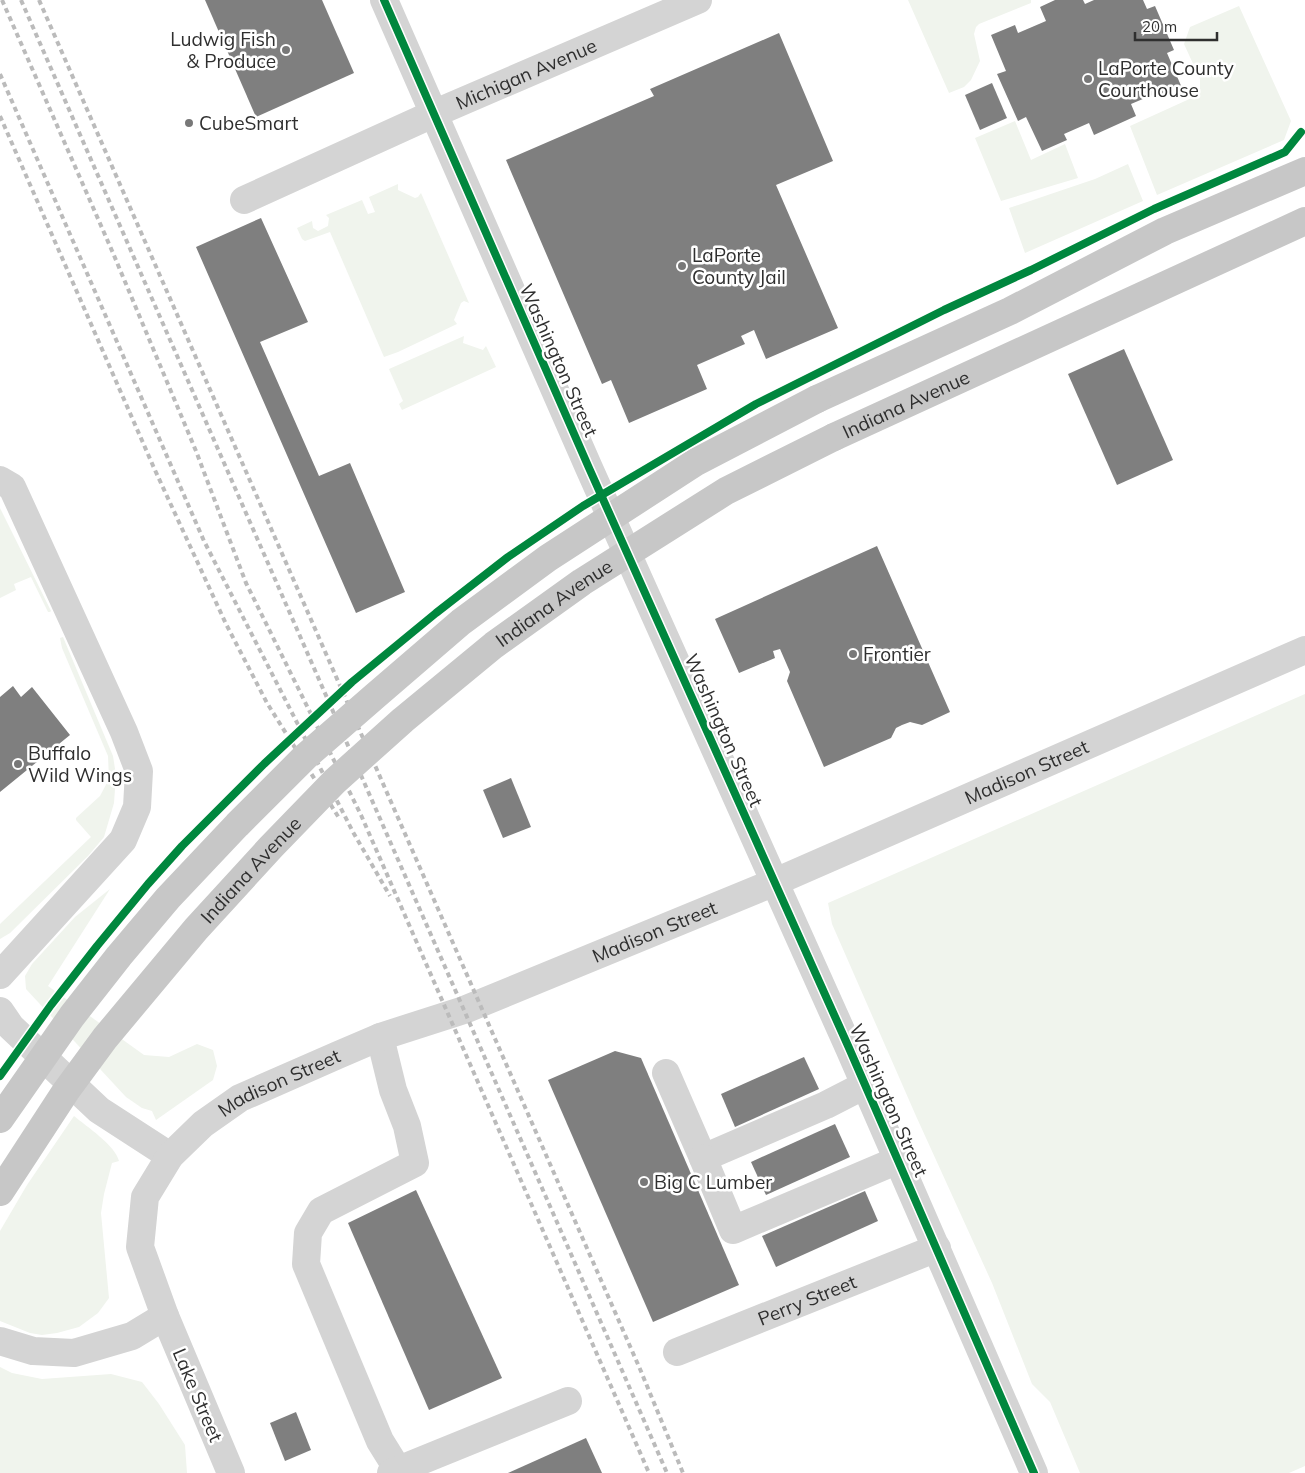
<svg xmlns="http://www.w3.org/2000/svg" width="1305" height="1473" font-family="Mulish,sans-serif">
  <rect width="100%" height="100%" fill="#fff"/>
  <!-- green -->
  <g fill="#f0f4ed">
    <polygon points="908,0 1031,0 1031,3 979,24 976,27 974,34 980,61 971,80 964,87 949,93"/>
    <polygon points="1239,6 1291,121 1284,140 1157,195 1130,126 1196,96 1200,90 1200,79 1184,44 1190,27"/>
    <polygon points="1015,121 1031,160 1065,144 1078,178 1001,201 975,138"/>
    <polygon points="1128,164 1143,201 1025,253 1009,208 1095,179"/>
    <polygon points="398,184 398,190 415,198 418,197 421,193 469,303 464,301 461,303 454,320 457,324 398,352 384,357 330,232 305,241 302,239 297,228 312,221 313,228 318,231 328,226 329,218 326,215 362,200 368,214 375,212 369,197"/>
    <polygon points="464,336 463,343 483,350 486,346 496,367 402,410 399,404 403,401 389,369"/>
    <polygon points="0,508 51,611 50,612 48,612 31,577 14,584 16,590 0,598"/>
    <polygon points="63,637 113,756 116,775 114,803 104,837 88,856 10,933 0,939 0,924 91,837 76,820 76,818 100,796 109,779 108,756 62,648 60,638"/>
    <polygon points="1305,694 1305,1466 1289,1473 1080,1473 1050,1402 1032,1384 992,1283 916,1116 832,924 828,903"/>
    <polygon points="110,889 48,986 144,1055 169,1057 197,1044 213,1050 217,1066 213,1080 156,1120 152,1111 142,1108 126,1097 26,989 25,976 32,964 75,917"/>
    <path d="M74,1116C86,1126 116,1146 119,1161L112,1163L104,1194L101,1213L109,1298L98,1313L79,1327L57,1333L42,1335L30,1333L0,1321V1231L27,1185Z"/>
    <polygon points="0,1367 12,1373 42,1379 111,1374 142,1382 159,1404 185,1445 187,1473 0,1473"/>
  </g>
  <!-- building -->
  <g fill="#7f7f7f">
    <polygon points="205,0 322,0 354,73 256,117"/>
    <polygon points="1055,0 1083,0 1085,4 1094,0 1143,0 1147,9 1155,6 1174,50 1167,53 1182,88 1159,98 1157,93 1131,104 1136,116 1094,135 1089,123 1064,134 1067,140 1042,151 1026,117 1018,121 997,74 1006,71 991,35 1015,25 1018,33 1046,21 1040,7"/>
    <polygon points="779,33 833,161 776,185 838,328 766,359 754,330 741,336 745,344 697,365 707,389 629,423 611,380 602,384 506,160 654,96 650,89"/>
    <polygon points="992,83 1007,118 980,130 965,95"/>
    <polygon points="261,218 308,322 260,342 319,476 350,463 405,592 356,613 196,247"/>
    <polygon points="1124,349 1173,460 1117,485 1068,374"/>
    <polygon points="877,546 950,712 922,725 910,722 902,725 896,728 891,738 824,767 787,681 790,672 780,649 773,651 775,658 739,673 715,619"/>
    <polygon points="13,686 21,697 32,687 70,735 0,792 0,697"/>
    <polygon points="511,778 531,827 503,838 483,790"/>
    <polygon points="615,1051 641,1058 739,1285 653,1322 548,1080"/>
    <polygon points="804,1057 819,1089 735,1127 721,1094"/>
    <polygon points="835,1124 850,1157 766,1195 751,1162"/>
    <polygon points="416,1190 502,1378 429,1410 348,1223"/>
    <polygon points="865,1191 878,1221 776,1267 762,1236"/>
    <polygon points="296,1412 311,1450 285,1461 270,1423"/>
    <polygon points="586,1438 602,1473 508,1473"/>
  </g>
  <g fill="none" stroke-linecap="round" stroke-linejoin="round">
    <!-- minor -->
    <g stroke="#d4d4d4" stroke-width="28">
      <polyline points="384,0 589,468 849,1048 1034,1473"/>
      <path id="s1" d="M244,200L433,114L698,0"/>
      <polyline points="0,480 12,487 124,732 139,771 137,807 123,840 0,975"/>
      <polyline points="0,1011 11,1027 99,1110 170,1156"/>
      <polyline points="380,1037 393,1090 407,1126 415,1163 321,1211 308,1233 306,1264 380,1441 398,1470"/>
      <polyline points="666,1073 703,1158 826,1105 865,1085"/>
      <polyline points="703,1158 733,1230 898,1160"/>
      <polyline points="0,1341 33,1351 74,1353 132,1336 165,1316"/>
      <path id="s2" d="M677,1352L937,1248"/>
      <path id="s3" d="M231,1473L165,1316L140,1247L145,1197L170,1156L203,1124L240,1098L338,1055L380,1037L464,1010L775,882L1305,650"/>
      <polyline points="391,1473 568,1401"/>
    </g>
    <!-- major -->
    <g stroke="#c7c7c7" stroke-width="28">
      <polyline points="817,399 1010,311 1165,231 1305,171"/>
      <path id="s4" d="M834,437L1305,221"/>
    </g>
    <!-- rail -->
    <g stroke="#bbb" stroke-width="4" stroke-dasharray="5 4" stroke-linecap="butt">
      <polyline points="2,0 113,253 196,451 246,583 361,815 649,1473"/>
      <polyline points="21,0 667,1473"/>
      <polyline points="39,0 640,1369 683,1473"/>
      <polyline points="0,74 204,541 353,832 390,896"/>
      <polyline points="0,116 154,468 226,624 267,703 339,818"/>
    </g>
    <!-- major-bridge -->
    <g stroke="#c7c7c7" stroke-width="28">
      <polyline points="0,1119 72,1016 119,956 168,898 237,825 306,756 375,696 461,622 548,558 696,462 817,399"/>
      <path id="s5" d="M0,1192L66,1091L105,1038L196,929L271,847L335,781L403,720L494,645L582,582L726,491L834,437"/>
    </g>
    <!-- cycleway casing -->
    <g stroke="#fff" stroke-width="11">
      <g id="cycleway">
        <polyline points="384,0 589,468 849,1048 1034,1473"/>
        <polyline points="0,1076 51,1005 97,946 148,884 182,846 264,764 352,682 436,613 508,557 583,506 756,404 944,310 1031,270 1154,209 1285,152 1301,132"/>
      </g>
    </g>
    <!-- cycleway -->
    <use href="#cycleway" stroke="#00873e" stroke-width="8"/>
  </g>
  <!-- markers -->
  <g fill="#787878" stroke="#fff" stroke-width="2">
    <circle cx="286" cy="50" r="5"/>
    <circle cx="1088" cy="79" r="5"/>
    <circle cx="189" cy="123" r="5"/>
    <circle cx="682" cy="266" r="5"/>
    <circle cx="853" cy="654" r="5"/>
    <circle cx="18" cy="764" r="5"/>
    <circle cx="644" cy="1182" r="5"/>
  </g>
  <g text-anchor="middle" stroke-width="5" stroke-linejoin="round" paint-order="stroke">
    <!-- poi labels -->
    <g font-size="19" fill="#2f2f2f" stroke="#fff" text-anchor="start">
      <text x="276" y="46" text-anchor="end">Ludwig Fish<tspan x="276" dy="22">&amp; Produce</tspan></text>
      <text x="1098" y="75">LaPorte County<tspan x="1098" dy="22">Courthouse</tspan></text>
      <text x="199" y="130">CubeSmart</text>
      <text x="692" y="262">LaPorte<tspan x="692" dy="22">County Jail</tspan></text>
      <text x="863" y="661">Frontier</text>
      <text x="28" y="760">Buffalo<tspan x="28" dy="22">Wild Wings</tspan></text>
      <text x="654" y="1189">Big C Lumber</text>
    </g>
    <!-- street labels -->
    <g font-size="19" fill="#2f2f2f" stroke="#fff">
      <text dy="7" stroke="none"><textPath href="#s1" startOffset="309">Michigan Avenue</textPath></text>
      <text transform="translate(559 360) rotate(66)" y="7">Washington Street</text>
      <text dy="7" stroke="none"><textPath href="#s4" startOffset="79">Indiana Avenue</textPath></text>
      <text dy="7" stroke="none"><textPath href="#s5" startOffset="814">Indiana Avenue</textPath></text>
      <text transform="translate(724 730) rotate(66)" y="7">Washington Street</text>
      <text dy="7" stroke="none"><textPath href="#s3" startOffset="1285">Madison Street</textPath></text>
      <text dy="7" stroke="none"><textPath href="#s5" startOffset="409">Indiana Avenue</textPath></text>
      <text dy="7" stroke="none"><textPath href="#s3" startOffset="880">Madison Street</textPath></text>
      <text dy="7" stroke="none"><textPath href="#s3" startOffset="475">Madison Street</textPath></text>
      <text transform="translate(889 1100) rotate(66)" y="7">Washington Street</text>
      <text dy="7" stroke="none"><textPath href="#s2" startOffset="140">Perry Street</textPath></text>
      <text transform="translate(198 1395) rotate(67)" y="7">Lake Street</text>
    </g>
  </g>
  <!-- scale -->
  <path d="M1135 32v8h82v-8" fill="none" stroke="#2f2f2f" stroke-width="2.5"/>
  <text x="1142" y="32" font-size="15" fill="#2f2f2f" stroke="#ffffff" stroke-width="4" paint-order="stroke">20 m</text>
</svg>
